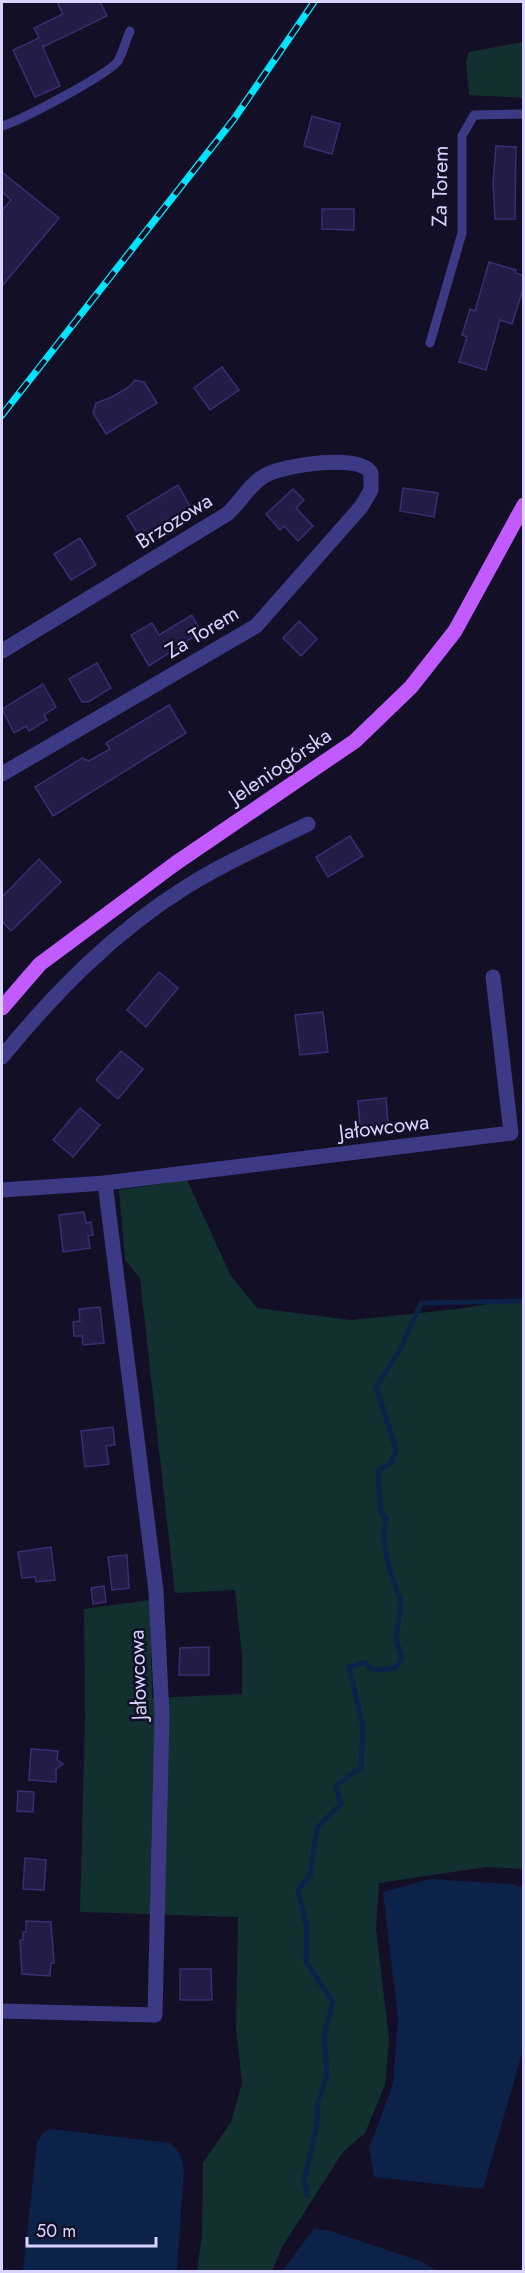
<svg xmlns="http://www.w3.org/2000/svg" width="525" height="2273" font-family="Jost,sans-serif">
  <rect width="100%" height="100%" fill="#130f26"/>
  <!-- green -->
  <g fill="#12302f">
    <polygon points="523,42 523,98 469,95 466,62 469,52"/>
    <polygon points="187,1180 231,1276 257,1308 351,1320 458,1309 523,1298 523,1869 486,1867 379,1883 376,1929 389,2039 385,2085 365,2133 343,2152 282,2247 272,2271 197,2271 202,2235 203,2163 231,2122 242,2083 236,2028 238,1917 80,1912 85,1718 84,1609 150,1600 152,1698 242,1694 242,1656 235,1590 175,1593 140,1278 125,1260 119,1190"/>
  </g>
  <!-- water -->
  <g fill="#0c2248">
    <polygon points="430,1879 511,1884 523,1887 523,2050 483,2189 374,2177 369,2148 393,2084 398,2019 383,1892"/>
    <path d="M52,2129L170,2143C179,2150 182,2157 184,2169L177,2271H23L37,2142L44,2132Z"/>
    <polygon points="314,2229 328,2230 423,2262 437,2271 282,2271"/>
  </g>
  <g fill="none" stroke-linecap="round" stroke-linejoin="round">
    <!-- stream -->
    <polyline stroke="#0c2248" stroke-width="5" points="308,2196 304,2181 317,2125 317,2106 327,2075 324,2036 333,2002 306,1962 307,1928 298,1890 310,1876 317,1828 341,1804 336,1786 361,1767 363,1727 349,1667 365,1662 371,1670 395,1668 402,1659 396,1639 401,1601 389,1568 383,1533 387,1519 381,1513 378,1471 392,1462 396,1449 376,1387 400,1350 421,1303 524,1301"/>
  </g>
  <!-- building -->
  <g fill="#241b47" stroke="#3b2d73" stroke-width="1.5">
    <polygon points="57,2 100,2 107,16 43,47 42,45 60,86 35,97 13,50 39,38 34,28 63,14"/>
    <polygon points="312,116 340,124 332,154 304,146"/>
    <polygon points="496,146 516,147 515,219 495,219 493,182"/>
    <polygon points="2,172 59,218 2,286 2,210 11,200 2,192"/>
    <polygon points="322,209 354,209 354,230 322,229"/>
    <polygon points="489,262 516,270 515,273 524,276 524,286 512,324 500,320 486,370 459,362 467,337 462,335 470,309 475,311"/>
    <polygon points="222,367 239,390 210,410 194,388"/>
    <polygon points="135,380 144,382 157,403 106,434 93,413 96,403 112,397 129,387"/>
    <polygon points="178,485 191,508 142,541 127,516"/>
    <polygon points="403,488 438,493 434,517 400,511"/>
    <polygon points="293,489 304,500 296,508 313,526 298,541 284,526 280,530 266,514"/>
    <polygon points="80,538 96,565 71,580 54,554"/>
    <polygon points="192,615 201,632 149,666 131,635 152,623 159,635"/>
    <polygon points="299,621 317,639 301,656 283,638"/>
    <polygon points="97,663 111,688 88,702 82,702 69,679"/>
    <polygon points="43,684 56,707 44,715 47,720 29,731 26,726 14,733 2,709"/>
    <polygon points="169,705 186,733 53,816 35,787 82,758 89,761 110,749 106,743"/>
    <polygon points="350,836 363,856 328,877 316,857"/>
    <polygon points="39,859 61,882 11,931 2,921 2,897"/>
    <polygon points="159,972 178,988 146,1027 127,1010"/>
    <polygon points="323,1012 328,1052 300,1055 295,1015"/>
    <polygon points="121,1051 143,1069 118,1099 96,1080"/>
    <polygon points="386,1098 388,1123 360,1125 358,1101"/>
    <polygon points="80,1108 100,1125 73,1157 53,1140"/>
    <polygon points="84,1212 86,1223 91,1222 93,1235 88,1236 90,1248 63,1252 59,1215"/>
    <polygon points="100,1307 104,1343 83,1345 82,1336 74,1336 73,1322 80,1321 79,1309"/>
    <polygon points="113,1427 115,1445 106,1446 109,1464 85,1467 81,1431"/>
    <polygon points="51,1547 55,1580 36,1582 35,1577 22,1578 18,1552"/>
    <polygon points="127,1555 129,1588 112,1590 108,1557"/>
    <polygon points="104,1586 106,1602 93,1604 91,1588"/>
    <polygon points="209,1647 209,1675 179,1675 180,1648"/>
    <polygon points="31,1749 58,1751 57,1760 63,1764 56,1769 56,1782 29,1780"/>
    <polygon points="18,1791 34,1792 33,1812 17,1811"/>
    <polygon points="25,1858 46,1860 44,1890 23,1889"/>
    <polygon points="26,1921 51,1922 54,1963 51,1963 50,1976 22,1974 20,1940 23,1940 23,1932 26,1932"/>
    <polygon points="180,1969 211,1969 212,2000 180,2000"/>
  </g>
  <g fill="none" stroke-linecap="round" stroke-linejoin="round">
    <!-- lane -->
    <g stroke="#3d3a85" stroke-width="9">
      <path d="M2,126C20,121 109,74 118,61C123,52 126,40 130,31"/>
      <polyline points="430,343 462,233 462,136 474,115 524,114"/>
    </g>
    <!-- street -->
    <g stroke="#3d3a85" stroke-width="15">
      <path d="M2,651L227,514C241,502 250,483 266,475C285,465 360,453 371,473V490L361,507L256,626L2,774"/>
      <path d="M2,1057C55,992 114,932 186,887C224,863 267,844 308,824"/>
      <polyline points="105,1183 511,1133 493,977"/>
      <polyline points="2,1190 105,1183 156,1591 162,1716 155,2015 2,2011"/>
    </g>
    <!-- primary -->
    <polyline stroke="#c25bff" stroke-width="15" points="2,1008 40,964 176,863 355,741 411,687 455,631 524,505"/>
    <!-- rail casing -->
    <g stroke="#00e5ff" stroke-width="7">
      <polyline id="rail" points="2,415 234,119 314,2"/>
    </g>
    <!-- rail -->
    <use href="#rail" stroke="#130f26" stroke-width="4.5" stroke-dasharray="14" stroke-linecap="butt"/>
  </g>
  <g text-anchor="middle" stroke-width="5" stroke-linejoin="round" paint-order="stroke">
    <!-- street labels -->
    <g font-size="21" fill="#d9d4ff" stroke="#130f26">
      <text transform="translate(440 186) rotate(-89)" y="7">Za Torem</text>
      <text transform="translate(174 521) rotate(-32)" y="7">Brzozowa</text>
      <text transform="translate(202 632) rotate(-31)" y="7">Za Torem</text>
      <text transform="translate(280 766) rotate(-34)" y="7">Jeleniogórska</text>
      <text transform="translate(384 1127) rotate(-7)" y="7">Jałowcowa</text>
      <text transform="translate(138 1675) rotate(-92)" y="7">Jałowcowa</text>
    </g>
  </g>
  <!-- border -->
  <rect width="525" height="2273" fill="none" stroke="#d9d4ff" stroke-width="6"/>
  <!-- scale -->
  <path d="M27 2237v9h129v-9" fill="none" stroke="#d9d4ff" stroke-width="3"/>
  <text x="36" y="2237" font-size="18" fill="#d9d4ff" stroke="#130f26" stroke-width="4.5" paint-order="stroke">50 m</text>
</svg>
